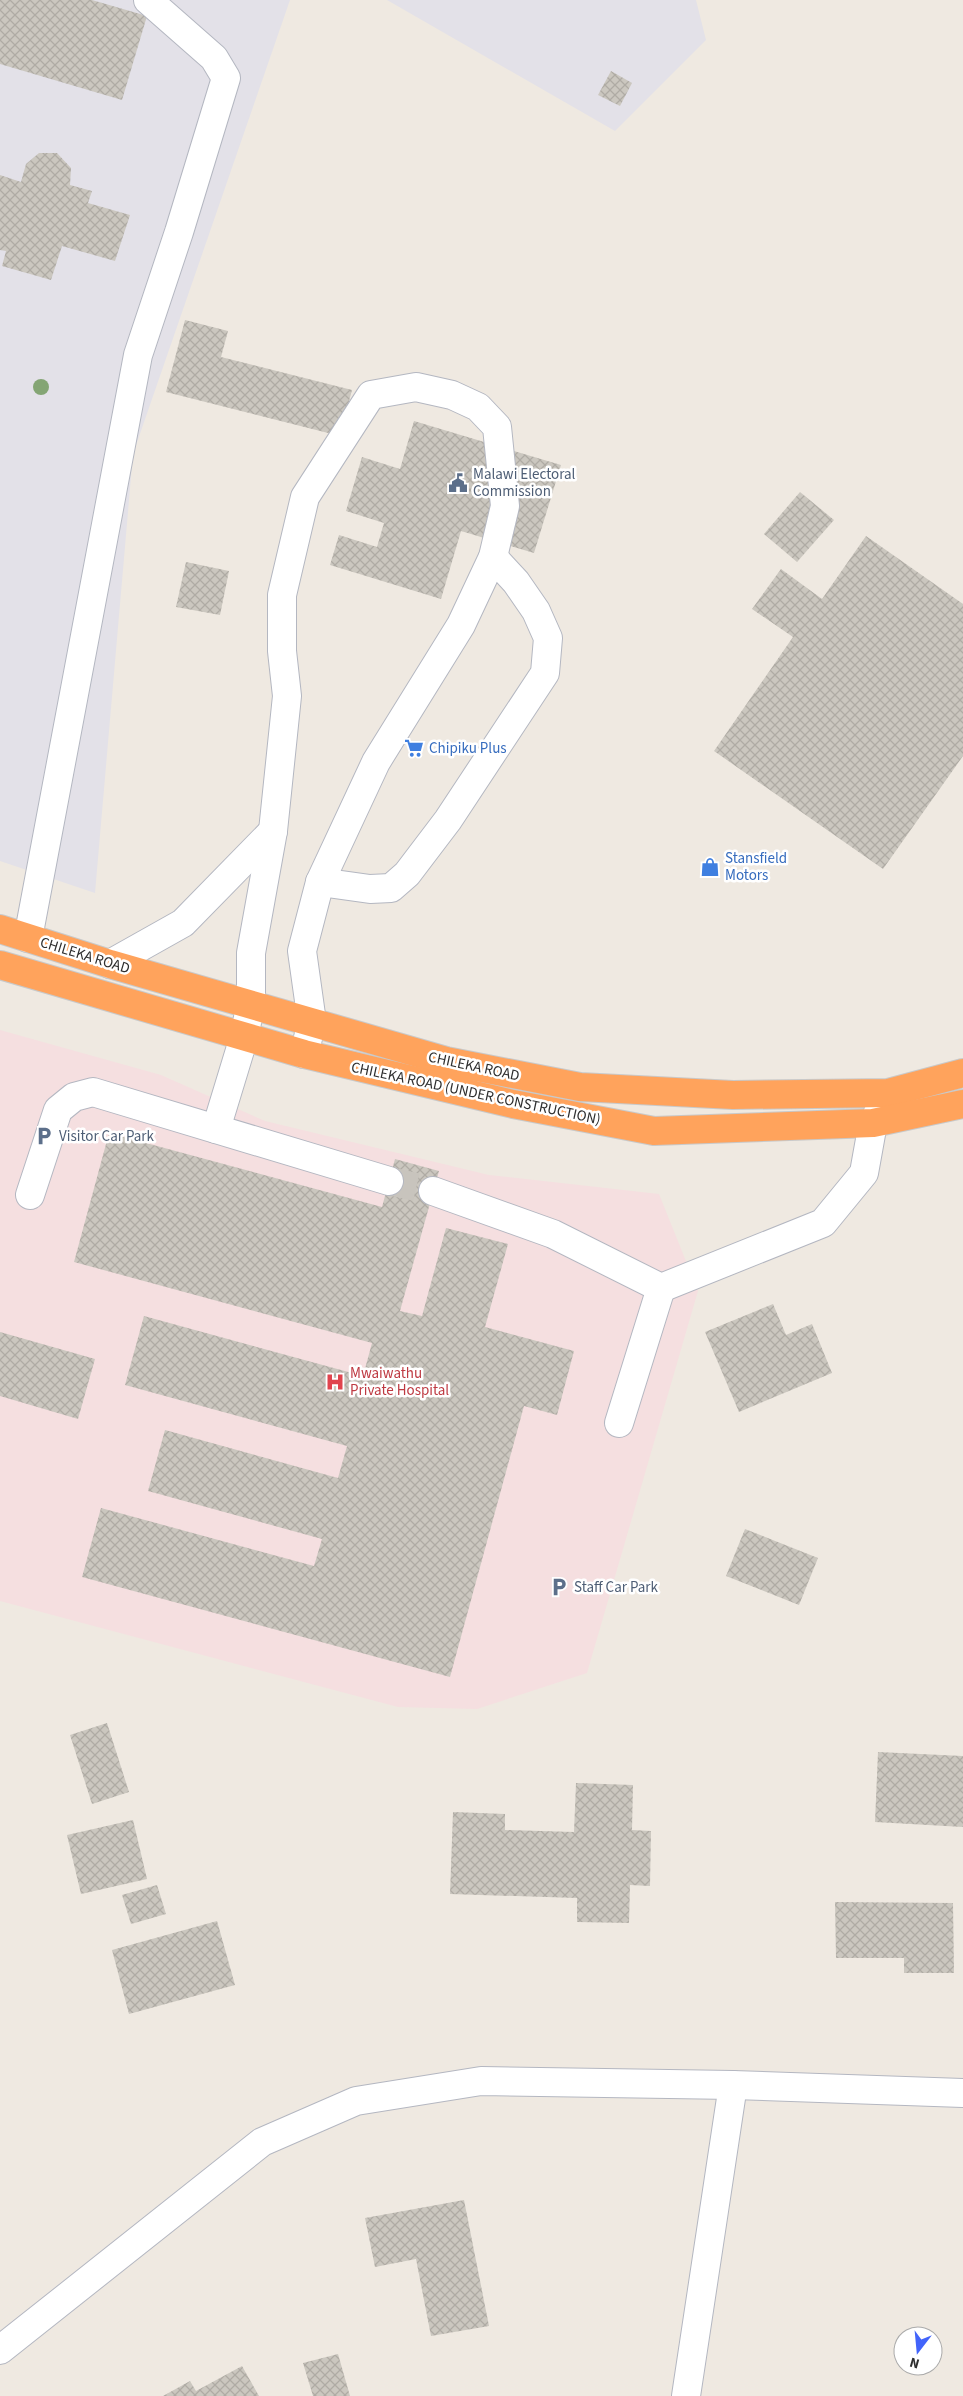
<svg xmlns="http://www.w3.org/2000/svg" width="963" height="2396" font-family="'Source Sans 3',sans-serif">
  <defs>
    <pattern id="building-cross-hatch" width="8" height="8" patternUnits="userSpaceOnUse" patternTransform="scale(1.25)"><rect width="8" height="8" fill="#cbc7bf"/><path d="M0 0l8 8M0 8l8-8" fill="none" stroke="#afaba4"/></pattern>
  </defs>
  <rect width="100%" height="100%" fill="#efe9e1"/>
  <!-- industrial -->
  <g fill="#e3e1e8">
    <polygon points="0,0 290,0 133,454 95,893 0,861"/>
    <polygon points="387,0 696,0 706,40 615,131"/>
  </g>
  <!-- medical -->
  <polygon fill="#f5dfe0" points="0,1030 161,1075 265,1121 489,1175 659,1194 698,1291 587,1673 477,1709 398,1707 0,1601"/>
  <!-- building -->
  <g fill="url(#building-cross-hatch)">
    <polygon points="0,0 92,0 147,16 122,100 0,64"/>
    <polygon points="611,71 632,83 620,106 598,95"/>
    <polygon points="39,153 57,153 71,168 70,185 92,191 88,203 130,215 115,261 62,246 51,280 2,266 6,251 0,250 0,175 21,182 26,164"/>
    <polygon points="185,320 228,331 221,357 352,390 340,436 166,392"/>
    <polygon points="414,421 561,465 534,553 461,531 441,599 330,565 339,535 377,547 384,523 346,511 362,457 400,469"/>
    <polygon points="800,492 834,520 797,562 764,534"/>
    <polygon points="866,536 963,604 963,756 883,869 714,751 793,637 752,609 781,569 822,599"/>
    <polygon points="186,562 229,571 220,615 176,607"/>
    <polygon points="109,1133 382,1207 395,1159 439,1171 400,1311 422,1316 446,1228 508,1244 485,1327 574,1351 557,1415 524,1406 450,1677 82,1577 101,1508 314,1566 322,1539 148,1491 165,1430 338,1478 347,1446 125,1385 144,1316 363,1376 372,1343 74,1262"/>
    <polygon points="773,1304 786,1335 812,1324 832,1373 739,1412 705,1332"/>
    <polygon points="0,1332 95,1359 78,1419 0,1396"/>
    <polygon points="745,1529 818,1558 799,1605 726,1576"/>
    <polygon points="107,1723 129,1792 92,1804 70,1735"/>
    <polygon points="878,1752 963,1756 963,1827 875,1822"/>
    <polygon points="576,1783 633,1785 632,1830 651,1831 650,1886 630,1885 629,1923 577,1922 577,1898 450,1894 453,1812 505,1814 505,1830 574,1832"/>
    <polygon points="133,1820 147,1879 81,1894 67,1835"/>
    <polygon points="157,1885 166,1914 131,1924 122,1895"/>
    <polygon points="835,1902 953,1903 954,1973 904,1973 904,1958 836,1958"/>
    <polygon points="217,1921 235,1985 129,2014 112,1950"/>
    <polygon points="464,2200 489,2326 431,2336 416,2259 375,2267 365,2218"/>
    <polygon points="338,2354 350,2396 313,2396 303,2363"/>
    <polygon points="242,2366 259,2396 163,2396 190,2381 196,2391"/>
  </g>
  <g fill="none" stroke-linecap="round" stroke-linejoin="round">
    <!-- minor-tunnel -->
    <polyline stroke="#c8c4bd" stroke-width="28" stroke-dasharray="28 14" stroke-linecap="butt" points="389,1181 433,1191"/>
    <!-- minor casing -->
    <g stroke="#b4b7c1" stroke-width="30">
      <g id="minor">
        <polyline points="320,882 370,889 391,888 407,874 448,820 545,673 548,638 536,611 516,582 493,557"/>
        <polyline points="28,938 138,355 179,232 226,78 214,58 148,0"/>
        <polyline points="110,964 183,923 273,831"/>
        <polyline points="216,1129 244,1037 251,1003 251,953 273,831 287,696 282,651 282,595 305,497 371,395 416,387 452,395 478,407 497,427 505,506 493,557 461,625 376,762 320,882 302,951 312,1022 304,1054"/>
        <polyline points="433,1191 553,1234 661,1288 823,1223 864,1173 873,1123 884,1101"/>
        <polyline points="30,1195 58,1110 74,1097 93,1092 389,1181"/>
        <polyline points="619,1423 661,1288"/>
        <polyline points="0,2350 262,2142 356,2101 481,2081 733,2085 963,2093"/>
        <polyline points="686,2396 733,2085"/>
      </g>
    </g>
    <!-- highway casing -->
    <g stroke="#c9c9c9" stroke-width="30">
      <g id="highway">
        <polyline points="0,929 110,964 446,1061 580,1087 733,1095 888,1093 963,1073"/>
        <polyline points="0,965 304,1054 513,1104 654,1131 873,1123 963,1104"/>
      </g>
    </g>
    <!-- minor -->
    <use href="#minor" stroke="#fff" stroke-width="28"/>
    <!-- highway -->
    <use href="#highway" stroke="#ffa35c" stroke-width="28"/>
  </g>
  <!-- trees -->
  <circle fill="#84a574" cx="41" cy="387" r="8"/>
  <!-- icons -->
  <defs>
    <g id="civic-bare" transform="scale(1.5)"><path d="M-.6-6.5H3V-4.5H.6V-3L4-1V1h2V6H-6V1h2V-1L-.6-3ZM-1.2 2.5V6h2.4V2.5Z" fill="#5c6f8a" stroke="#fff" stroke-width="2.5" paint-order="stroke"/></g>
    <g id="supermarket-bare" transform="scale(1.5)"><path d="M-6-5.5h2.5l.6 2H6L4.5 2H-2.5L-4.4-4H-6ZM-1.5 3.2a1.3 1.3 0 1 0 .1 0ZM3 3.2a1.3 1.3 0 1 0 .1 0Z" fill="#3f7fe0" stroke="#fff" stroke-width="2.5" paint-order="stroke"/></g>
    <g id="shop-bare" transform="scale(1.5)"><path d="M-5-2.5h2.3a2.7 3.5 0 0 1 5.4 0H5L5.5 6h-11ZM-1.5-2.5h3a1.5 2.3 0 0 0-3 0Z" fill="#3f7fe0" stroke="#fff" stroke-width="2.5" paint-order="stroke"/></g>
    <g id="parking-bare" transform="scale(1.5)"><path d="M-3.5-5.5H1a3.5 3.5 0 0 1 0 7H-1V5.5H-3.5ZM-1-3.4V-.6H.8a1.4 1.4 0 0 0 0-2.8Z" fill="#5c6f8a" stroke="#fff" stroke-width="2.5" paint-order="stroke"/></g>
    <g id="hospital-bare" transform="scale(1.5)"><path d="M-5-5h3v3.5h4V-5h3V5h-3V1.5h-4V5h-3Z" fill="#e0444e" stroke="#fff" stroke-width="2.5" paint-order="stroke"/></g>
  </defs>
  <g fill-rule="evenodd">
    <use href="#civic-bare" x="458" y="483"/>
    <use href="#supermarket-bare" x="414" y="748"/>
    <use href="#shop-bare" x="710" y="867"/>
    <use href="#parking-bare" x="44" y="1136"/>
    <use href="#hospital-bare" x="335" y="1382"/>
    <use href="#parking-bare" x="559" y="1587"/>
  </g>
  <g text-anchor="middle" stroke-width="5" stroke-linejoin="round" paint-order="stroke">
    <!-- service labels -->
    <g font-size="15" fill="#4e5e75" stroke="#fff" text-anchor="start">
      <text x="473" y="479">Malawi Electoral<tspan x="473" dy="17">Commission</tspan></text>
      <text x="59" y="1141">Visitor Car Park</text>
      <text x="574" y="1592">Staff Car Park</text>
    </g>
    <!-- shop labels -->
    <g font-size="15" fill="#366cbe" stroke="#fff" text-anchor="start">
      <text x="429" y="753">Chipiku Plus</text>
      <text x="725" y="863">Stansfield<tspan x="725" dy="17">Motors</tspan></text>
    </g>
    <!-- street labels -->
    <g font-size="15" fill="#2e2e2e" stroke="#fff">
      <text transform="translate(85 955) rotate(17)" y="5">CHILEKA ROAD</text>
      <text transform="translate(474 1066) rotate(12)" y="5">CHILEKA ROAD</text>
      <text transform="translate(476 1093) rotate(12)" y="5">CHILEKA ROAD (UNDER CONSTRUCTION)</text>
    </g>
    <!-- health labels -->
    <g font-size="15" fill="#be3a42" stroke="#fff" text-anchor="start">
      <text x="350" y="1378">Mwaiwathu<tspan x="350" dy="17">Private Hospital</tspan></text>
    </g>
  </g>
  <!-- north arrow -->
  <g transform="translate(918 2351) rotate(196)"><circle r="24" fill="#ffffff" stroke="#ababab"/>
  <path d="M0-4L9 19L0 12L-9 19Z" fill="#4264fb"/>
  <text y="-8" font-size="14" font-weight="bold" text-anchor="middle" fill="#2e2e2e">N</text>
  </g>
</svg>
